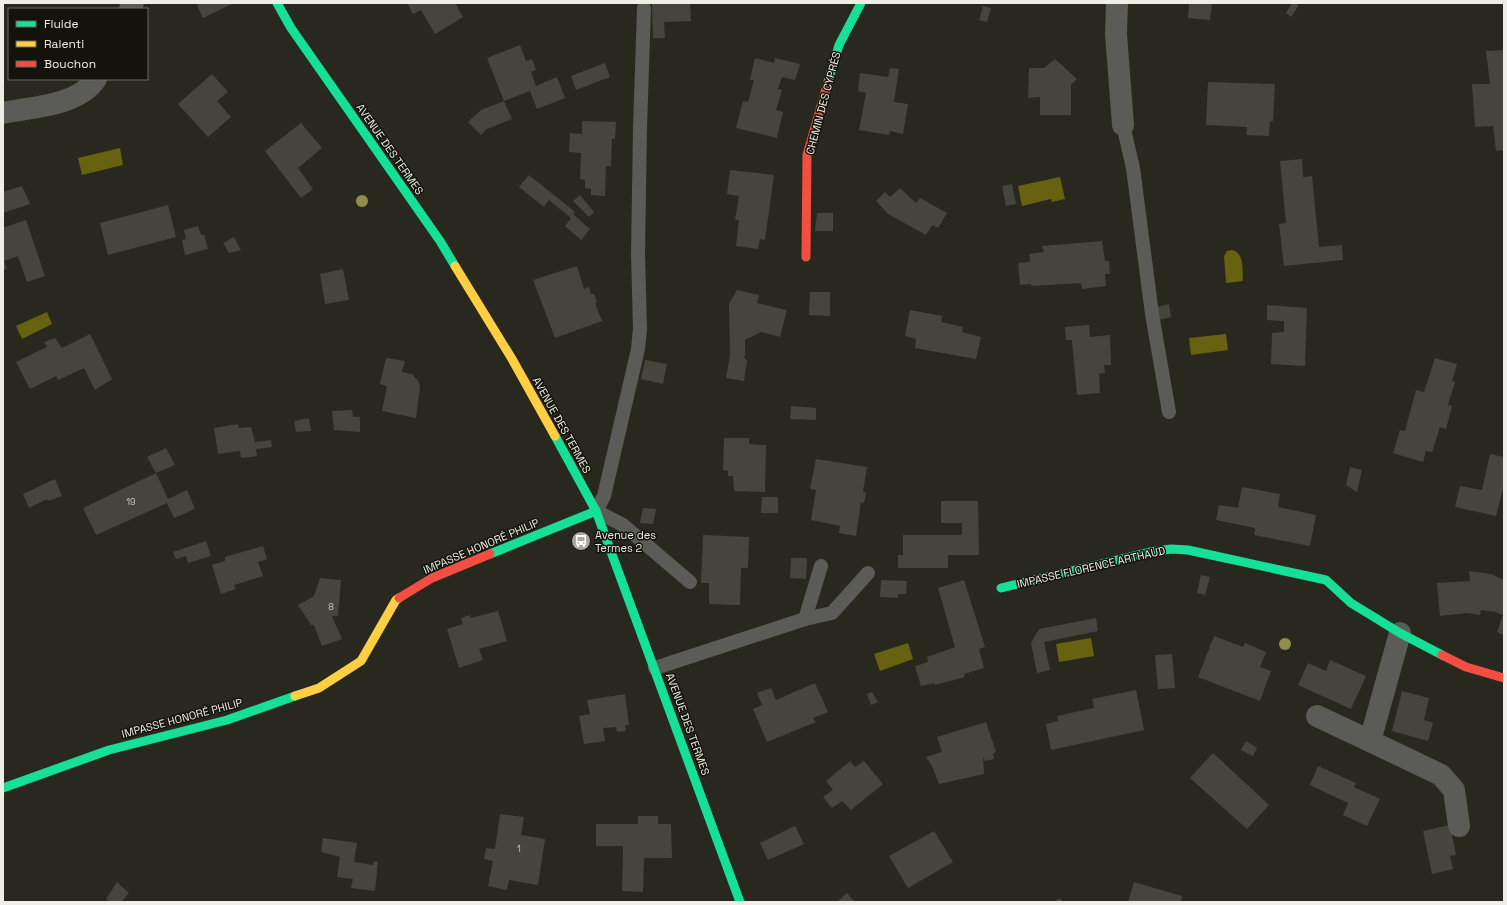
<svg xmlns="http://www.w3.org/2000/svg" width="1507" height="905" font-family="'Space Grotesk',sans-serif">
  <rect width="100%" height="100%" fill="#28281e"/>
  <!-- water -->
  <g fill="#67620f">
    <polygon points="120,148 123,165 82,175 78,158"/>
    <polygon points="1060,177 1065,199 1052,202 1051,199 1022,206 1018,186"/>
    <path d="M1232,250C1245,253 1242,270 1243,281L1226,283L1224,256L1227,251Z"/>
    <polygon points="47,312 52,324 22,339 16,326"/>
    <polygon points="1226,334 1228,350 1191,355 1189,338"/>
    <polygon points="1091,638 1094,656 1059,662 1056,644"/>
    <polygon points="908,643 913,659 880,671 874,654"/>
  </g>
  <!-- building -->
  <g fill="#45453e">
    <polygon points="201,3 234,3 203,18 197,5"/>
    <polygon points="407,3 455,3 463,17 435,34 421,10 413,14"/>
    <polygon points="652,3 690,3 691,21 664,22 665,38 653,38"/>
    <polygon points="1189,3 1212,3 1210,20 1188,18"/>
    <polygon points="1292,3 1299,5 1291,17 1286,13"/>
    <polygon points="983,6 991,8 987,22 979,20"/>
    <polygon points="520,45 526,61 532,59 536,70 531,72 536,86 557,77 565,98 537,109 530,91 504,101 487,58"/>
    <polygon points="1504,50 1504,150 1496,151 1493,126 1475,127 1472,84 1490,84 1486,51"/>
    <polygon points="755,58 774,63 775,58 800,64 795,80 782,77 778,89 782,90 776,110 783,112 777,138 736,128 743,101 748,102 754,80 750,80"/>
    <polygon points="1055,59 1077,79 1071,85 1071,115 1040,115 1040,97 1028,98 1029,68 1044,68"/>
    <polygon points="605,63 610,77 576,90 571,76"/>
    <polygon points="890,68 899,69 894,102 908,104 903,134 890,131 889,135 859,130 866,93 858,91 860,73 888,77"/>
    <polygon points="212,74 228,92 217,101 231,117 208,137 178,104"/>
    <polygon points="1208,82 1275,84 1273,121 1270,121 1269,136 1246,135 1247,127 1206,125"/>
    <polygon points="504,101 512,119 487,129 481,135 468,122 481,110"/>
    <polygon points="582,121 616,122 615,139 612,139 611,166 606,166 605,196 591,195 591,189 585,188 585,180 580,179 581,153 569,152 570,133 582,134"/>
    <polygon points="301,123 322,148 298,168 313,189 301,198 265,151"/>
    <polygon points="1302,159 1303,177 1312,176 1319,247 1342,245 1343,260 1284,266 1279,224 1286,223 1280,161"/>
    <polygon points="730,170 774,175 765,240 760,239 758,249 736,246 739,220 735,220 739,196 727,194"/>
    <polygon points="529,175 575,212 573,214 590,229 581,240 565,226 571,218 549,200 544,207 519,187"/>
    <polygon points="1012,184 1016,204 1006,206 1002,186"/>
    <polygon points="22,186 30,204 3,213 3,192"/>
    <polygon points="900,188 916,203 920,198 947,213 938,228 932,225 926,235 888,214 876,201 885,192 890,197"/>
    <polygon points="580,195 594,212 589,217 573,201"/>
    <polygon points="168,205 176,237 108,255 100,223"/>
    <polygon points="817,213 833,213 833,231 815,231"/>
    <polygon points="26,220 45,276 27,282 18,256 4,261 7,269 3,270 3,228"/>
    <polygon points="198,226 201,235 204,235 208,249 185,255 182,240 186,239 184,230"/>
    <polygon points="234,237 241,250 229,253 223,243"/>
    <polygon points="1102,241 1105,261 1109,261 1110,274 1105,274 1106,286 1082,289 1081,283 1031,286 1031,284 1020,285 1018,263 1030,262 1029,254 1044,252 1042,246"/>
    <polygon points="577,266 584,289 589,287 591,294 594,294 597,302 595,303 602,321 555,338 533,280"/>
    <polygon points="343,269 349,300 325,304 320,274"/>
    <polygon points="737,290 759,295 757,303 787,310 780,337 761,332 745,340 745,356 743,356 747,361 744,381 726,378 730,355 729,304"/>
    <polygon points="810,292 830,292 830,316 809,315"/>
    <polygon points="1169,304 1171,317 1158,320 1157,307"/>
    <polygon points="1267,305 1307,308 1305,366 1271,364 1272,333 1284,332 1284,321 1267,320"/>
    <polygon points="910,310 942,316 941,322 963,327 962,332 981,337 976,359 915,348 916,339 905,336"/>
    <polygon points="1089,325 1090,337 1110,335 1111,365 1104,365 1105,373 1099,374 1100,393 1077,395 1072,340 1066,340 1065,327"/>
    <polygon points="90,334 112,379 95,390 84,368 58,380 56,376 30,389 16,362 47,347 44,342 55,338 62,348"/>
    <polygon points="386,358 405,361 402,372 412,374 419,382 420,387 416,418 382,411 387,386 380,384"/>
    <polygon points="1435,358 1457,364 1452,381 1455,382 1448,405 1452,406 1446,429 1440,427 1432,452 1426,451 1423,462 1393,453 1400,430 1405,431 1416,390 1424,392"/>
    <polygon points="645,360 667,364 663,384 641,379"/>
    <polygon points="791,406 816,408 816,420 790,419"/>
    <polygon points="352,410 353,417 360,417 360,432 334,430 332,411"/>
    <polygon points="309,418 311,431 296,432 294,421"/>
    <polygon points="238,424 239,428 251,427 255,442 271,440 272,447 256,449 257,456 241,458 240,451 218,454 214,428"/>
    <polygon points="724,438 749,438 749,444 766,445 765,492 734,491 733,476 728,476 728,471 723,470"/>
    <polygon points="166,448 175,465 156,473 168,499 187,490 195,509 174,518 167,503 96,535 83,508 156,473 147,457"/>
    <polygon points="1490,454 1504,457 1504,485 1496,516 1455,507 1460,486 1482,490"/>
    <polygon points="816,459 867,467 863,492 866,493 864,503 861,502 856,536 839,533 840,526 811,520 816,490 810,489"/>
    <polygon points="1350,467 1362,470 1357,492 1346,485"/>
    <polygon points="55,479 62,496 49,501 47,499 29,508 23,494"/>
    <polygon points="1242,487 1280,494 1278,507 1316,515 1310,546 1254,535 1255,528 1216,520 1219,505 1238,508"/>
    <polygon points="762,497 778,497 778,513 761,513"/>
    <polygon points="941,501 978,501 979,555 948,555 948,568 898,568 898,555 903,555 903,535 962,535 962,523 941,523"/>
    <polygon points="643,508 656,509 653,524 640,523"/>
    <polygon points="703,535 749,537 748,568 741,568 740,605 709,604 709,583 701,583"/>
    <polygon points="206,541 211,556 188,563 186,556 176,559 173,552"/>
    <polygon points="263,546 267,559 258,562 263,576 234,585 236,589 221,594 212,565 225,561 225,557"/>
    <polygon points="791,558 807,558 806,579 790,578"/>
    <polygon points="1469,571 1491,574 1504,580 1504,635 1497,632 1503,615 1495,612 1481,610 1480,615 1467,613 1440,616 1437,583 1470,581"/>
    <polygon points="1201,575 1210,577 1205,595 1197,593"/>
    <polygon points="320,578 341,580 338,616 332,616 342,639 322,646 314,625 311,625 298,605 314,596"/>
    <polygon points="881,580 907,581 906,594 898,594 898,598 880,597"/>
    <polygon points="964,580 985,647 979,649 984,668 964,674 965,677 935,685 935,683 921,686 915,666 928,662 927,657 955,647 938,588"/>
    <polygon points="498,611 507,641 479,649 483,660 459,668 447,629 463,624 461,618 470,615 471,618"/>
    <polygon points="1096,618 1098,631 1044,642 1050,670 1037,673 1031,643 1039,629"/>
    <polygon points="1214,636 1243,647 1245,643 1266,652 1260,667 1271,671 1260,701 1198,677"/>
    <polygon points="1172,654 1175,688 1158,689 1155,655"/>
    <polygon points="1330,660 1366,676 1351,709 1298,685 1308,663 1326,671"/>
    <polygon points="815,683 828,712 813,718 816,722 767,742 753,709 762,705 757,693 771,688 776,700"/>
    <polygon points="1136,690 1144,730 1051,750 1046,724 1058,721 1057,716 1094,708 1092,699"/>
    <polygon points="1402,691 1429,698 1424,720 1433,723 1428,741 1392,731"/>
    <polygon points="872,692 878,702 871,705 867,694"/>
    <polygon points="625,694 629,725 625,725 626,731 617,732 616,727 603,728 605,741 584,744 579,716 590,714 587,700"/>
    <polygon points="986,722 996,752 993,754 994,759 985,761 983,757 984,774 939,784 932,766 926,757 942,752 937,737"/>
    <polygon points="1246,741 1257,748 1253,756 1241,750"/>
    <polygon points="1213,753 1269,805 1247,829 1190,778"/>
    <polygon points="850,761 855,767 864,761 883,784 851,810 842,801 832,808 823,797 833,790 826,781"/>
    <polygon points="1318,766 1356,783 1354,787 1380,799 1367,826 1343,815 1348,803 1310,785"/>
    <polygon points="500,814 524,817 521,835 545,839 538,885 509,880 507,890 488,886 493,861 484,859 486,848 495,849"/>
    <polygon points="638,816 658,816 658,824 671,824 672,858 644,858 643,892 622,891 623,846 596,846 596,824 638,824"/>
    <polygon points="1450,825 1456,855 1450,856 1453,869 1432,874 1423,831"/>
    <polygon points="795,826 804,844 768,860 760,843"/>
    <polygon points="934,831 953,862 908,888 889,856"/>
    <polygon points="323,838 357,843 354,862 373,865 374,861 378,862 375,891 351,888 353,879 337,877 340,857 321,852"/>
    <polygon points="117,882 129,893 121,902 110,902 106,899"/>
    <polygon points="1134,882 1182,896 1181,902 1128,902"/>
    <polygon points="847,893 855,902 837,902"/>
    <polygon points="1060,898 1063,902 1054,902"/>
  </g>
  <g fill="none" stroke-linecap="round" stroke-linejoin="round">
    <!-- lane -->
    <g stroke="#5b5b57" stroke-width="14">
      <polyline points="644,8 640,128 638,254 640,329 638,349 604,496 596,511 623,525 690,582"/>
      <polyline points="1123,125 1133,168 1152,314 1169,412"/>
      <polyline points="805,619 832,613 868,573"/>
      <polyline points="655,668 805,619 821,566"/>
    </g>
    <!-- street -->
    <g stroke="#5b5b57" stroke-width="22">
      <polyline points="1117,3 1116,34 1123,125"/>
      <polyline points="130,9 133,3"/>
      <path d="M3,113C32,107 78,106 96,79"/>
      <polyline points="1400,633 1370,741 1441,775 1454,790 1459,826"/>
      <polyline points="1317,716 1370,741"/>
    </g>
    <!-- fast -->
    <g stroke="#16e098" stroke-width="9">
      <polyline points="277,3 291,28 440,241 455,266"/>
      <polyline points="828,82 839,45 861,3"/>
      <polyline points="555,436 596,511 740,902"/>
      <polyline points="490,554 596,511"/>
      <polyline points="1001,588 1150,552 1171,549 1188,550 1326,580 1351,603 1400,633 1442,655"/>
      <polyline points="3,788 109,750 227,720 295,696"/>
    </g>
    <!-- slow -->
    <g stroke="#ffcf43" stroke-width="9">
      <polyline points="455,266 512,359 555,436"/>
      <polyline points="295,696 319,688 361,661 396,600 399,598"/>
    </g>
    <!-- jam -->
    <g stroke="#f24e42" stroke-width="9">
      <polyline points="806,257 807,155 828,82"/>
      <polyline points="399,598 432,578 490,554"/>
      <polyline points="1442,655 1466,667 1504,678"/>
    </g>
  </g>
  <!-- trees -->
  <g fill="#918e4d">
    <circle cx="362" cy="201" r="6"/>
    <circle cx="1285" cy="644" r="6"/>
  </g>
  <!-- icons -->
  <defs>
    <g id="bus-disc" transform="scale(1)"><circle r="9.5" fill="#a9a99f" stroke="#13130c"/><path d="M-5-6H5V4H4V6H2V4H-2V6H-4V4H-5ZM-3.5-4V0h7V-4ZM-3.5 1.2v1.5H-2V1.2ZM2 1.2v1.5H3.5V1.2Z" fill="#fff"/></g>
  </defs>
  <g fill-rule="evenodd">
    <use href="#bus-disc" x="581" y="541"/>
  </g>
  <g text-anchor="middle" stroke-width="3" stroke-linejoin="round" paint-order="stroke">
    <!-- number labels -->
    <g font-size="9" fill="#c4c4ba">
      <text x="131" y="505">19</text>
      <text x="331" y="610">8</text>
      <text x="519" y="852">1</text>
    </g>
    <!-- street labels -->
    <g font-size="11" fill="#eeeee4" stroke="#13130c">
      <text transform="translate(823 103) rotate(-75)" y="4">CHEMIN DES CYPRÈS</text>
      <text transform="translate(390 149) rotate(55)" y="4">AVENUE DES TERMES</text>
      <text transform="translate(562 425) rotate(61)" y="4">AVENUE DES TERMES</text>
      <text transform="translate(481 546) rotate(-23)" y="4">IMPASSE HONORÉ PHILIP</text>
      <text transform="translate(1091 567) rotate(-13)" y="4">IMPASSE FLORENCE ARTHAUD</text>
      <text transform="translate(182 718) rotate(-15)" y="4">IMPASSE HONORÉ PHILIP</text>
      <text transform="translate(688 724) rotate(70)" y="4">AVENUE DES TERMES</text>
    </g>
    <!-- poi labels -->
    <g font-size="11" fill="#eeeee4" stroke="#13130c" text-anchor="start">
      <text x="595" y="539">Avenue des<tspan x="595" dy="13">Termes 2</tspan></text>
    </g>
  </g>
  <!-- border -->
  <rect width="1507" height="905" fill="none" stroke="#eeeee4" stroke-width="8"/>
  <!-- legend -->
  <rect x="8" y="8" width="140" height="72" fill="#13130c" stroke="#6b6b62"/>
  <rect x="16" y="21" width="20" height="6" fill="#16e098" stroke="#6b6b62"/>
  <text x="44" y="28" font-size="12" fill="#eeeee4">Fluide</text>
  <rect x="16" y="41" width="20" height="6" fill="#ffcf43" stroke="#6b6b62"/>
  <text x="44" y="48" font-size="12" fill="#eeeee4">Ralenti</text>
  <rect x="16" y="61" width="20" height="6" fill="#f24e42" stroke="#6b6b62"/>
  <text x="44" y="68" font-size="12" fill="#eeeee4">Bouchon</text>
</svg>
